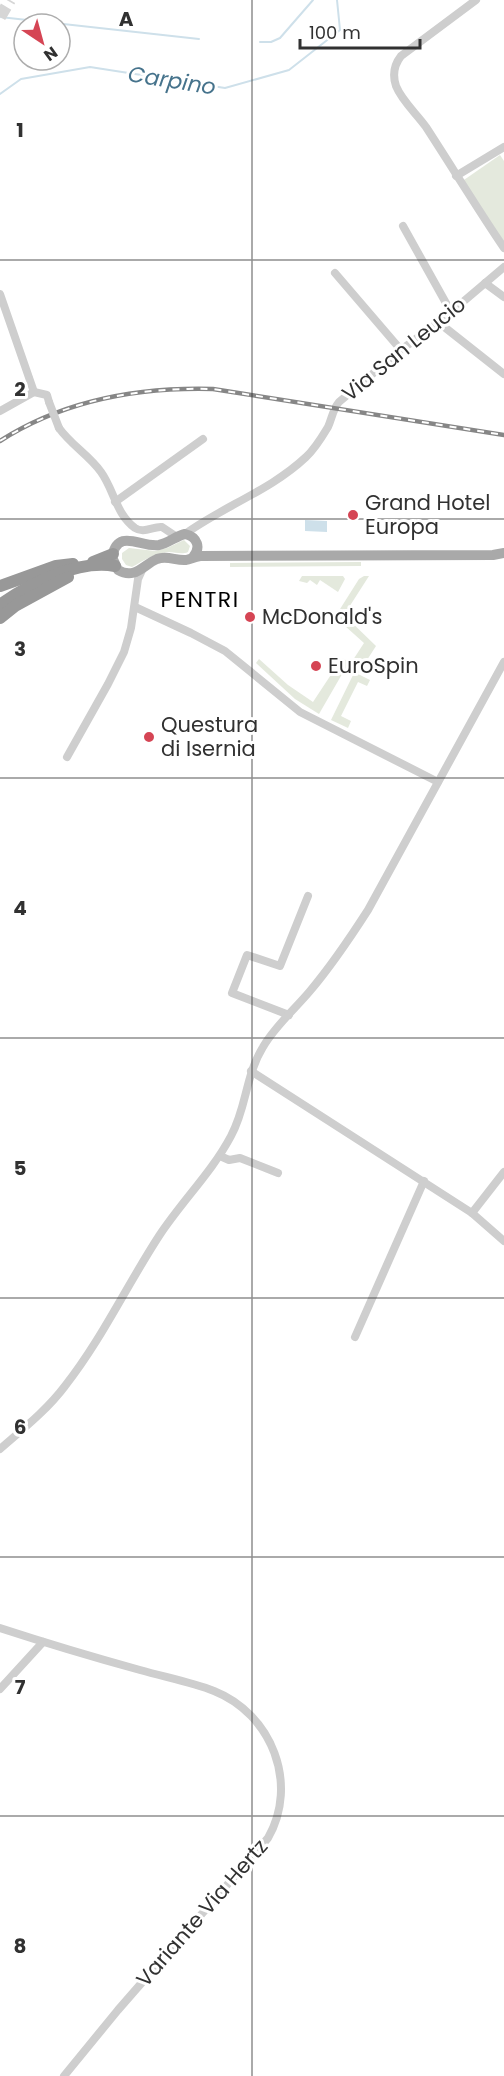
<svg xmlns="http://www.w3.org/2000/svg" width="504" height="2076" font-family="Poppins,sans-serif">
  <rect width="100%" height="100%" fill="#fff"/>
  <!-- green -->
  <g fill="#e4e9dd">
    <polygon points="500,155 504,161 504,245 461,182"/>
    <path d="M184,540L190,546L188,552C181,555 176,552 169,552C154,553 145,560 132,567L126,565L122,559V553L129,548L155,551L167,548Z"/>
    <polygon points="361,562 361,566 230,567 230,563"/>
    <polygon points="302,576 343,576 345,579 338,592 320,580 317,585 310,580 307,583 299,581"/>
    <polygon points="364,576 369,576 344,615 376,646 358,674 370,680 367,686 358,682 341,716 351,721 348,728 331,720 354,673 345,669 319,714 295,699 256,663 259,659 288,685 313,702 342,658 351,663 364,643 335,617 359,579"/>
  </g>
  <!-- water -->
  <polygon fill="#cee0ea" points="305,520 327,521 327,532 305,531"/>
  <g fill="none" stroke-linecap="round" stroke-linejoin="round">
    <!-- stream -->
    <g stroke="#cee0ea" stroke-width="2">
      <polyline points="0,17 199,39"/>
      <polyline points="260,42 271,42 280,38 313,0"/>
      <polyline points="0,94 21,79 90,67 225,88 289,70 340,30 337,0"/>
    </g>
    <!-- highway-tunnel -->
    <polyline stroke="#d6d6d6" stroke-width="12" stroke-dasharray="12 6" stroke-linecap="butt" points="0,17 10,0"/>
    <!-- minor -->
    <g stroke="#cecece" stroke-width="8">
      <path d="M476,0L401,56C394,65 392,74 396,86C402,101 416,113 426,127C452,167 477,208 504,248"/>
      <polyline points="456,176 504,147"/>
      <polyline points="403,226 451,312"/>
      <polyline points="335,273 401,350"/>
      <polyline points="485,283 504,297"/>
      <polyline points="0,294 34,392"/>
      <polyline points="438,322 504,374"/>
      <polyline points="0,411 34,392 47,395 49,402"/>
      <path d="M59,428C71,445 89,455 101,472C114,490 116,514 135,528C144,534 153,526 162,527L177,537"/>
      <polyline points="115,502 203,439"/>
      <path d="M185,534C224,506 271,490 306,457C315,449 322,437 328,427C332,418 333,409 339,402L401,350L444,318L504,267"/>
      <polyline points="135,607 191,633 225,651 300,712 438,782"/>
      <polyline points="67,757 108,684 124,652 131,628 138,579 143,568"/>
      <polyline points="289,1015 232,993 247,955 280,966 308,896"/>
      <polyline points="251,1071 472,1213 504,1241"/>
      <polyline points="220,1156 229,1160 240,1158 278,1173"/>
      <polyline points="472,1213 504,1172"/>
      <polyline points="355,1337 424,1181"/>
      <path d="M0,1449C23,1429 47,1410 65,1386C102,1339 127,1285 159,1236C182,1201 212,1172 231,1136C247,1107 245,1076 263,1047C275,1026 295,1009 310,991C332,965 350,938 368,910L504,662"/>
      <path d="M0,1628C46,1643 93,1657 140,1670C164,1677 191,1682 214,1691C272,1714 299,1784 268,1838L118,2010L64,2076"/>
      <polyline points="0,1689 43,1642"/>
    </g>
    <!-- major -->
    <path stroke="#a9a9a9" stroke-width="10" d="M193,557C201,548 198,537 185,534C176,536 169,543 159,545C141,548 118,527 112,557L118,570C135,580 143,565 157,559C167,555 176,561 186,560C190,559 195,557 200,556L493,555L504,553"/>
    <!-- highway -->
    <g stroke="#989898" stroke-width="12">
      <polyline points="93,562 113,554"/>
      <polyline points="0,586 56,566 73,564"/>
      <path d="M0,605C28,584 79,559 115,566"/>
      <polyline points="0,618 15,606 68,577"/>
    </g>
    <!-- rail casing -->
    <g stroke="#868686" stroke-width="4.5">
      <path id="rail" d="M0,441C64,400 139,387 213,389L504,435"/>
    </g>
    <!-- rail -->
    <use href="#rail" stroke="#fff" stroke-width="2" stroke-dasharray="7" stroke-linecap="butt"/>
    <!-- minor-bridge -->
    <polyline stroke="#cecece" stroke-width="8" points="49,402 59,428"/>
  </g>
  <!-- grid -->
  <path fill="none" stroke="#313131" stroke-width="1.5" stroke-opacity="0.55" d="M252,0V2076M0,260H504M0,519H504M0,778H504M0,1038H504M0,1298H504M0,1557H504M0,1816H504"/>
  <!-- markers -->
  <g fill="#d54554" stroke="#fff" stroke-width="2">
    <circle cx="353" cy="515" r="6"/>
    <circle cx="250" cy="617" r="6"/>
    <circle cx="316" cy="666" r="6"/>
    <circle cx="149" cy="737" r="6"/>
  </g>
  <g text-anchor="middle" stroke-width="6" stroke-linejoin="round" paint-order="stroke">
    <!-- street labels -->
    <g font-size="21" fill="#313131" stroke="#fff">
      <text transform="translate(404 349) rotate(-39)" y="7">Via San Leucio</text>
      <text transform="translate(202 1913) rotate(-49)" y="7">Variante Via Hertz</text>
    </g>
    <!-- poi labels -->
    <g font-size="21" fill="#313131" stroke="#fff" text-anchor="start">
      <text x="365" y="510">Grand Hotel<tspan x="365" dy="24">Europa</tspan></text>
      <text x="262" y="624">McDonald's</text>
      <text x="328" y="673">EuroSpin</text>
      <text x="161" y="732">Questura<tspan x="161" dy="24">di Isernia</tspan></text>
    </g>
    <!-- water labels -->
    <g font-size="22" font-style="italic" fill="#46738c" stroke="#fff">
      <text transform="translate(172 80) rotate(9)" y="8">Carpino</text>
    </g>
    <!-- neighbourhood labels -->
    <g font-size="22" letter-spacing="1.5" fill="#000" stroke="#fff">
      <text x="200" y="607">PENTRI</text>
    </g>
  </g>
  <g font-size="20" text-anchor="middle" font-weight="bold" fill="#313131" stroke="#fff" stroke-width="6" stroke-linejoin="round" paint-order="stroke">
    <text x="126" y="26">A</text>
    <text x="20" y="137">1</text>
    <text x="20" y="396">2</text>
    <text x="20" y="656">3</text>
    <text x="20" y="915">4</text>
    <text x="20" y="1175">5</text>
    <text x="20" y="1434">6</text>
    <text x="20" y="1694">7</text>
    <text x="20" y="1953">8</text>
  </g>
  <!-- north arrow -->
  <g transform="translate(42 42) rotate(144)"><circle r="28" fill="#ffffff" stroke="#adadad" stroke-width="1.5"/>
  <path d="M0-4.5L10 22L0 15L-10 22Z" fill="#d54554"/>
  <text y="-9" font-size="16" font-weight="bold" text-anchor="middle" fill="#313131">N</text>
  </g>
  <!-- scale -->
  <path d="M300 39v9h120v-9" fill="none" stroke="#313131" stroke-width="3"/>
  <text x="309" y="39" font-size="18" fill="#313131" stroke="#ffffff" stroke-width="4.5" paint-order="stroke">100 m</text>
</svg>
